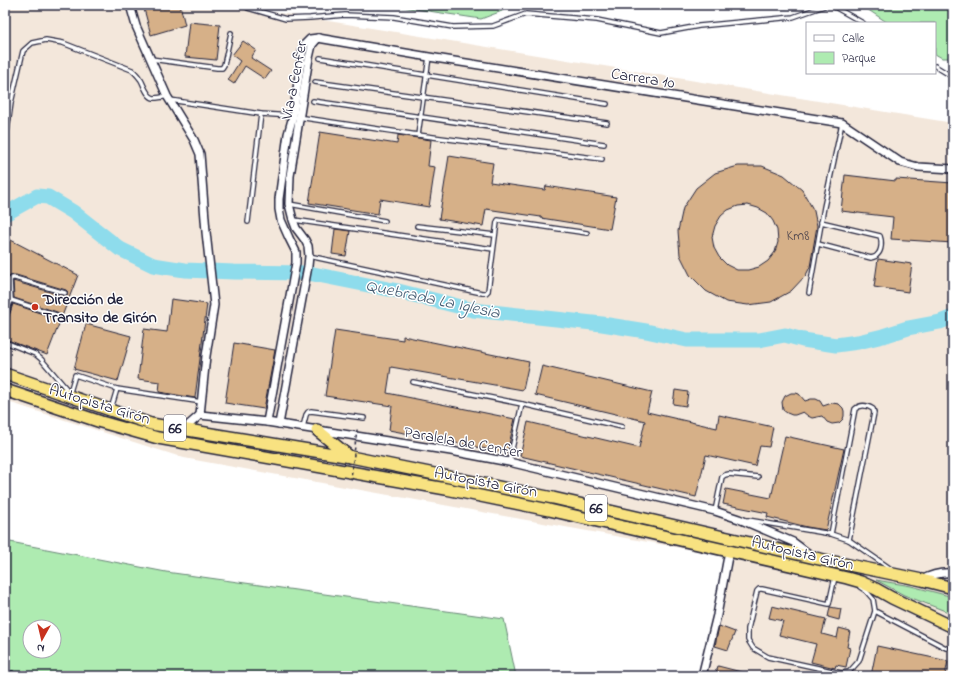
<svg xmlns="http://www.w3.org/2000/svg" width="958" height="681" font-family="'Indie Flower',sans-serif">
  <rect width="100%" height="100%" fill="#fff"/>
  <filter id="ink" filterUnits="userSpaceOnUse"><feTurbulence type="fractalNoise" baseFrequency=".025" numOctaves="2"/><feDisplacementMap in="SourceGraphic" scale="8" xChannelSelector="R" yChannelSelector="G"/><feConvolveMatrix kernelMatrix="1 2 1 2 8 2 1 2 1" color-interpolation-filters="sRGB"/></filter>
  <g filter="url(#ink)">
    <!-- built -->
    <polygon fill="#f3e7db" points="5,5 230,5 953,123 953,676 707,676 731,557 184,458 5,401"/>
    <!-- green -->
    <g fill="#aeebb1" stroke="#688676" fill-rule="evenodd">
      <polygon points="389,5 509,5 502,11 481,19"/>
      <polygon points="697,5 793,5 787,8"/>
      <polygon points="861,5 953,5 953,58 942,58 935,54 935,23 888,23"/>
      <path d="M5,541L166,572L504,619L516,676H5ZM30,627H54V651H30Z"/>
      <polygon points="876,580 911,586 953,597 953,614 904,595"/>
    </g>
    <g fill="none" stroke-linecap="round" stroke-linejoin="round">
      <!-- river -->
      <polyline stroke="#8edcec" stroke-width="15" points="5,214 37,196 48,197 73,212 120,249 153,265 185,270 234,272 308,273 398,291 473,310 602,324 646,331 687,340 759,340 785,335 803,340 836,345 858,342 883,336 908,328 940,322 953,317"/>
    </g>
    <!-- building -->
    <g fill="#d6b088" stroke="#22223b" fill-rule="evenodd">
      <polygon points="143,5 180,5 185,25 151,35"/>
      <polygon points="189,22 220,25 216,60 185,57"/>
      <polygon points="243,41 256,50 251,58 271,71 265,79 245,66 234,84 228,80 240,61 232,55"/>
      <polygon points="320,132 397,144 398,135 431,140 428,166 435,167 429,207 380,199 378,214 309,203"/>
      <polygon points="449,156 493,163 490,182 545,190 546,186 616,197 610,229 541,218 541,217 486,209 483,226 439,219"/>
      <path d="M738,166H762L784,175L802,190L814,211L817,226L810,267L806,275L791,291L771,302L748,305L726,302L706,291L690,275L680,255L678,231L683,208L696,188L715,173ZM748,205L758,208L767,213L773,221L777,230L778,242L775,252L768,261L759,267L748,270H737L727,265L719,257L714,248L712,237L715,226L721,216L728,210L738,206Z"/>
      <polygon points="845,175 896,181 896,179 953,183 953,243 891,239 893,217 841,211"/>
      <polygon points="335,229 350,231 346,256 332,254"/>
      <polygon points="5,237 78,275 47,355 5,339 5,321 8,319 13,304 55,318 58,318 59,316 59,313 57,312 14,298 13,281 64,296 67,295 68,292 66,290 16,275 11,275 7,279 8,300 5,308"/>
      <polygon points="878,259 912,264 908,292 874,287"/>
      <polygon points="171,299 207,304 195,398 159,392 160,382 138,379 144,329 167,332"/>
      <polygon points="86,324 131,336 118,381 74,369"/>
      <polygon points="335,330 403,340 403,336 529,362 523,390 391,367 387,393 515,419 507,453 389,430 392,406 325,396"/>
      <polygon points="234,343 275,350 264,409 225,403"/>
      <polygon points="542,366 652,392 647,412 717,428 719,415 773,427 769,447 760,446 755,466 706,455 696,497 520,456 528,422 639,448 645,421 535,395"/>
      <polygon points="675,390 688,392 686,406 673,404"/>
      <polygon points="791,393 796,393 799,394 805,401 811,399 816,399 820,401 823,406 832,403 839,404 843,408 844,411 844,416 843,419 839,423 832,424 827,422 822,416 812,418 808,416 803,412 795,415 792,415 787,413 783,410 782,402 785,396"/>
      <polygon points="785,436 844,449 826,530 807,527 767,517 768,513 723,504 726,489 771,498"/>
      <polygon points="772,606 826,619 822,634 837,638 839,628 850,631 847,647 850,648 846,667 836,665 835,668 811,662 816,644 779,635 783,621 769,618"/>
      <polygon points="830,607 841,609 839,620 828,617"/>
      <polygon points="719,626 735,632 728,650 715,646"/>
      <polygon points="877,646 948,661 945,676 871,676"/>
      <polygon points="718,666 749,674 749,676 715,676"/>
    </g>
    <g fill="none" stroke-linecap="round" stroke-linejoin="round">
      <!-- service casing -->
      <g stroke="#22223b" stroke-width="6">
        <g id="service">
          <polyline points="244,5 248,8 286,19 310,18 345,15 394,17 453,27 493,26 526,14 597,20 661,33 699,26 793,17 827,5"/>
          <polyline points="831,5 863,23"/>
          <polyline points="320,58 607,104"/>
          <polyline points="151,59 217,68 222,68 224,65 231,33"/>
          <polyline points="935,66 953,77"/>
          <polyline points="315,82 607,123"/>
          <polyline points="170,100 261,114 292,116"/>
          <polyline points="313,101 604,144"/>
          <polyline points="298,117 418,135 602,159"/>
          <polyline points="418,135 429,57"/>
          <path d="M5,146L11,103L23,51L32,43L46,40L63,43L132,70C136,73 138,76 141,80C144,85 147,97 154,98C158,98 163,97 167,96"/>
          <polyline points="289,204 385,221"/>
          <polyline points="294,220 493,249"/>
          <polyline points="248,222 261,114"/>
          <polyline points="417,226 495,235"/>
          <path d="M818,244L871,258C874,257 876,257 877,255C882,251 882,241 880,236L821,222"/>
          <polyline points="309,256 482,293 486,293 488,291 497,222 498,220 587,233"/>
          <polyline points="809,293 824,207 842,123"/>
          <polyline points="11,300 56,315"/>
          <polyline points="5,318 11,300 10,280 12,278 15,278 65,293"/>
          <polyline points="5,342 35,354 41,359 70,393"/>
          <polyline points="413,382 522,404"/>
          <polyline points="70,392 75,375 117,389 202,402"/>
          <polyline points="111,409 117,389"/>
          <polyline points="303,427 306,415 308,412 311,411 364,418"/>
          <polyline points="509,462 522,404 622,427"/>
          <polyline points="715,511 722,477 725,475 729,474 758,477"/>
          <polyline points="748,520 831,534 849,540 891,569"/>
          <path d="M831,534L855,409C861,404 867,405 873,409L874,413L849,540"/>
          <polyline points="835,577 829,604 762,589 759,589 757,591 748,629 748,640 753,648 768,657 841,673 849,672 859,661 875,611 873,599 866,591 860,587"/>
          <polyline points="875,611 946,648"/>
        </g>
      </g>
      <!-- minor casing -->
      <g stroke="#22223b" stroke-width="10">
        <g id="minor">
          <polyline points="130,5 136,26 167,96 194,140 200,154 206,232 214,305 206,356 200,415"/>
          <polyline points="267,422 296,263 296,252 289,238 281,220 279,209 279,199 288,134 293,116 303,48 305,44 310,39 318,38 429,57 842,123 900,162 918,167 953,169"/>
          <polyline points="279,424 308,266 309,256 308,246 305,240 296,228 293,220 289,204 290,176 309,58 312,45 318,38"/>
          <polyline points="184,429 200,415 267,422 451,451 509,462 715,511 739,519 793,542 812,556"/>
          <path d="M922,580C932,574 941,572 953,573"/>
          <polyline points="702,676 717,615 729,551"/>
        </g>
      </g>
      <!-- trunk casing -->
      <g stroke="#22223b" stroke-width="14">
        <g id="trunk">
          <polyline points="5,374 151,424 351,457 553,498 815,558 922,580 953,588"/>
          <polyline points="5,390 101,422 158,438 446,489 549,510 847,578 861,582 876,589 892,598 953,627"/>
          <polyline points="317,430 350,457"/>
        </g>
      </g>
      <!-- path -->
      <polyline stroke="#22223b" stroke-width="1.5" stroke-dasharray="3 3" stroke-linecap="butt" points="5,670 13,671 22,676"/>
      <!-- service -->
      <use href="#service" stroke="#fff" stroke-width="3.5"/>
      <!-- minor -->
      <use href="#minor" stroke="#fff" stroke-width="7"/>
      <!-- trunk -->
      <use href="#trunk" stroke="#f8e281" stroke-width="11"/>
      <!-- path-bridge -->
      <polyline stroke="#22223b" stroke-width="1.5" stroke-dasharray="3 3" stroke-linecap="butt" points="353,479 351,478 357,430 356,430"/>
    </g>
  </g>
  <!-- markers -->
  <circle fill="#c8321e" stroke="#fff" stroke-width="1.5" cx="35" cy="307" r="4"/>
  <g text-anchor="middle" stroke-width="3" stroke-linejoin="round" paint-order="stroke">
    <!-- number labels -->
    <g font-size="14" fill="#4f464e">
      <text x="798" y="240">Km8</text>
    </g>
    <!-- shield labels -->
    <g fill="#fff" stroke="#646476" stroke-width="1">
      <rect x="164" y="415" width="22" height="26" rx="3"/>
      <rect x="585" y="495" width="22" height="26" rx="3"/>
    </g>
    <g font-size="15" font-weight="bold" fill="#22223b">
      <text x="175" y="433">66</text>
      <text x="596" y="513">66</text>
    </g>
    <!-- street labels -->
    <g font-size="16" fill="#22223b" stroke="#fff">
      <text transform="translate(643 77) rotate(9)" y="6">Carrera 10</text>
      <text transform="translate(293 80) rotate(-79)" y="6">Vía a Cenfer</text>
      <text transform="translate(100 403) rotate(17)" y="6">Autopista Girón</text>
      <text transform="translate(463 441) rotate(10)" y="6">Paralela de Cenfer</text>
      <text transform="translate(486 481) rotate(11)" y="6">Autopista Girón</text>
      <text transform="translate(803 552) rotate(13)" y="6">Autopista Girón</text>
    </g>
    <!-- poi labels -->
    <g font-size="16" font-weight="bold" fill="#22223b" stroke="#fff" text-anchor="start">
      <text x="43" y="304">Dirección de<tspan x="43" dy="18">Transito de Girón</tspan></text>
    </g>
    <!-- water labels -->
    <g font-size="17" font-style="italic" fill="#425a70" stroke="#fff">
      <text transform="translate(433 298) rotate(12)" y="6">Quebrada La Iglesia</text>
    </g>
  </g>
  <!-- margin -->
  <rect width="958" height="681" fill="none" stroke="#fff" stroke-width="20"/>
  <rect x="10" y="10" width="938" height="661" fill="none" stroke="#22223b" stroke-width="1.5" filter="url(#ink)"/>
  <!-- legend -->
  <rect x="806" y="22" width="130" height="52" fill="#ffffff" stroke="#a7a7b1"/>
  <rect x="814" y="35" width="20" height="6" fill="#ffffff" stroke="#a7a7b1"/>
  <text x="842" y="42" font-size="12" fill="#22223b">Calle</text>
  <rect x="814" y="52" width="20" height="12" fill="#aeebb1" stroke="#a7a7b1"/>
  <text x="842" y="62" font-size="12" fill="#22223b">Parque</text>
  <!-- north arrow -->
  <g transform="translate(42 639) rotate(188)"><circle r="19" fill="#ffffff" stroke="#a7a7b1"/>
  <path d="M0-3L7 15L0 10L-7 15Z" fill="#c8321e"/>
  <text y="-6" font-size="11" font-weight="bold" text-anchor="middle" fill="#22223b">N</text>
  </g>
</svg>
